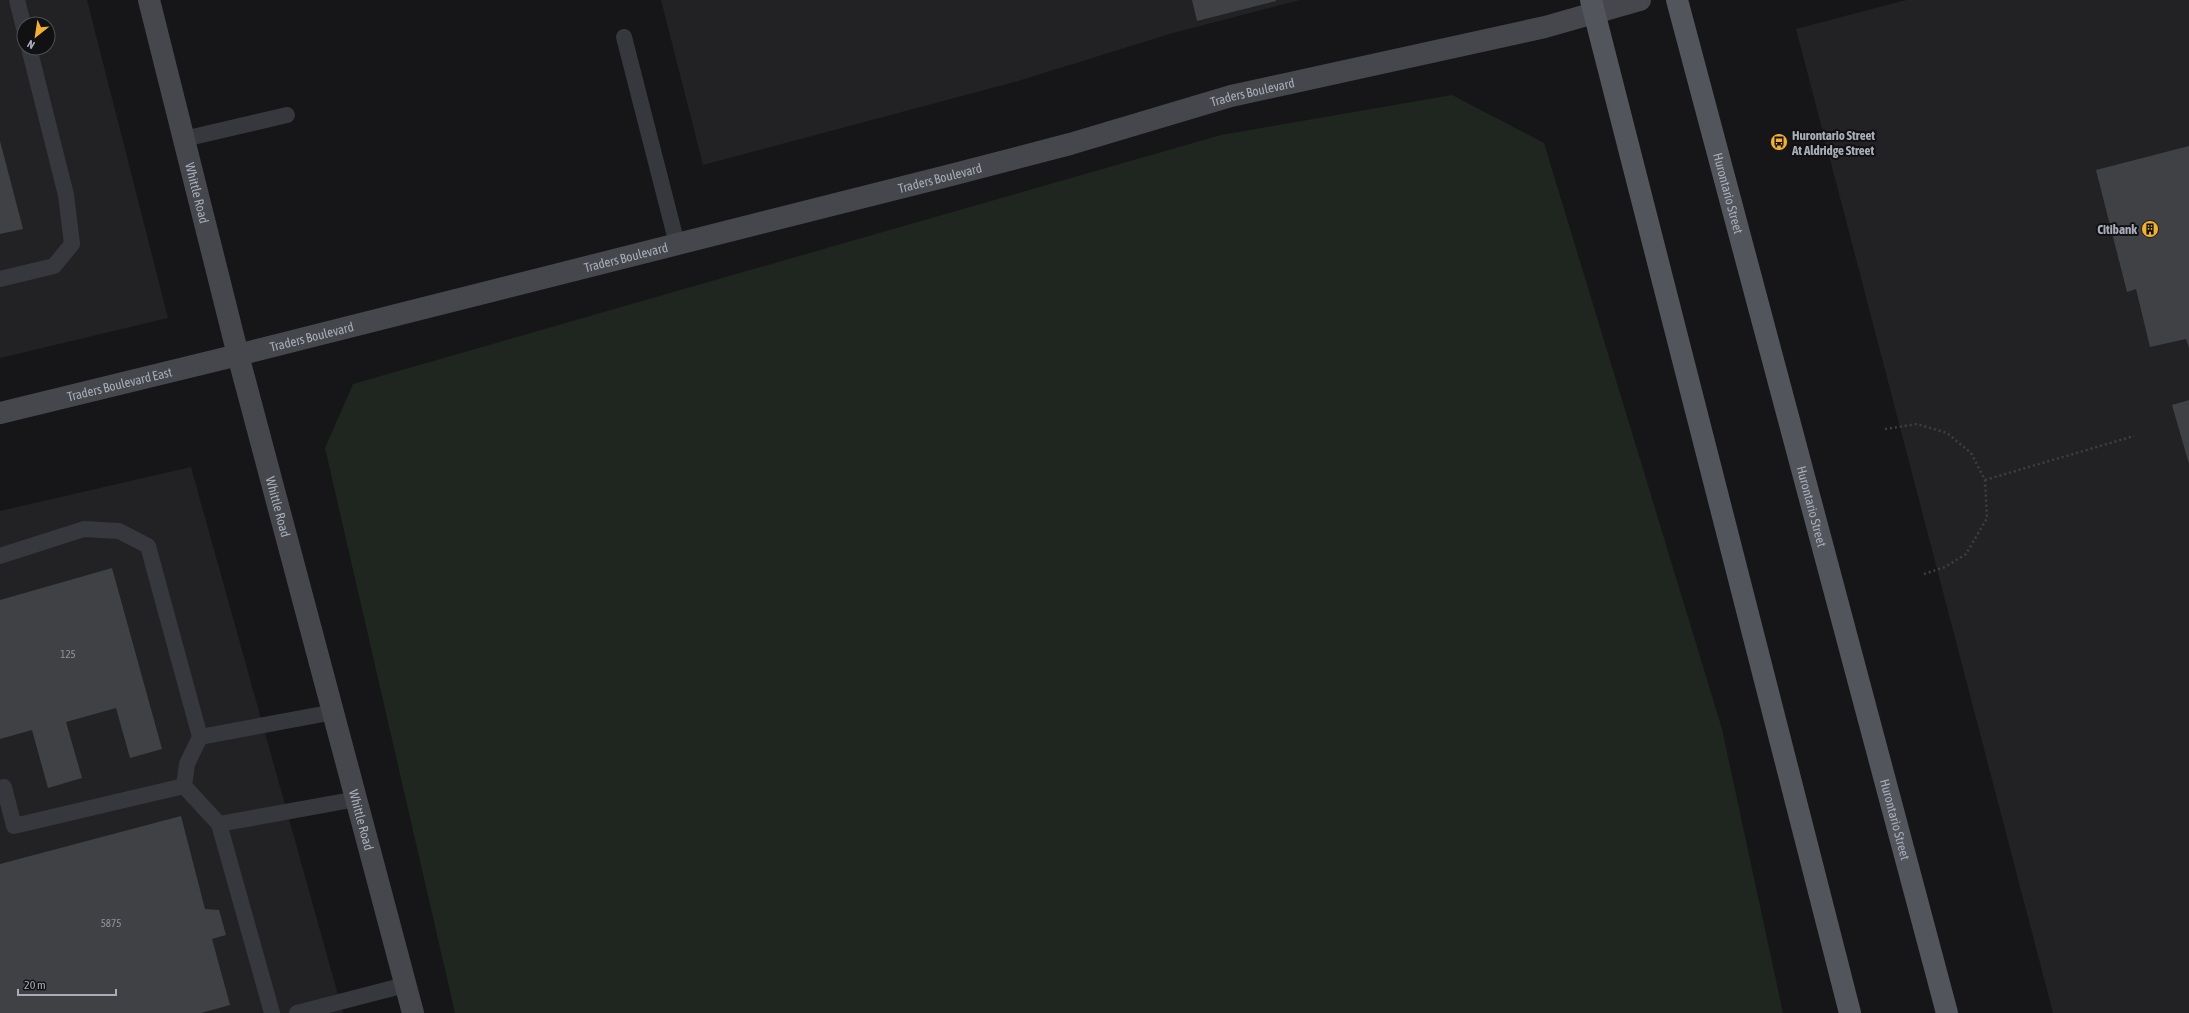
<svg xmlns="http://www.w3.org/2000/svg" width="2189" height="1013" font-family="'Asap Condensed',sans-serif">
  <rect width="100%" height="100%" fill="#161618"/>
  <!-- built -->
  <g fill="#222225" fill-rule="evenodd">
    <path d="M0,0H87L168,318L0,358ZM24,24H48V48H24Z"/>
    <polygon points="661,0 1300,0 1173,33 1018,81 703,165"/>
    <polygon points="1906,0 2189,0 2189,1013 2053,1013 1796,29"/>
    <polygon points="191,467 343,1013 0,1013 0,511"/>
  </g>
  <!-- green -->
  <polygon fill="#1e261f" points="1452,95 1544,143 1722,729 1783,1013 455,1013 325,448 353,384 1221,135"/>
  <!-- building -->
  <g fill="#404145">
    <polygon points="1192,0 1276,0 1276,1 1197,21"/>
    <polygon points="0,141 23,229 0,234"/>
    <polygon points="2189,146 2189,348 2186,339 2150,347 2136,289 2127,292 2096,170"/>
    <polygon points="2189,400 2189,464 2172,405"/>
    <polygon points="112,568 162,749 130,758 116,708 66,722 82,778 48,788 32,730 0,739 0,600"/>
    <polygon points="181,816 205,909 219,910 226,935 212,939 230,1005 201,1013 0,1013 0,864"/>
  </g>
  <g fill="none" stroke-linecap="round" stroke-linejoin="round">
    <!-- path -->
    <g stroke="#3d3f44" stroke-width="2.5" stroke-dasharray="2 3" stroke-linecap="butt">
      <polyline points="1885,429 1917,424 1947,433 1971,453 1985,480 1987,518 1966,554 1945,567 1924,574"/>
      <polyline points="1985,480 2134,436"/>
    </g>
    <!-- lane -->
    <g stroke="#37383d" stroke-width="16">
      <polyline points="17,0 24,28"/>
      <polyline points="624,37 677,244"/>
      <polyline points="184,139 287,115"/>
      <polyline points="0,279 54,266 72,244 66,195 29,48"/>
      <polyline points="0,556 84,529 119,531 148,546 200,737 187,764 184,786 219,824 272,1013"/>
      <polyline points="200,737 334,712"/>
      <polyline points="0,788 4,787 14,826 184,786"/>
      <polyline points="219,824 357,799"/>
      <polyline points="297,1013 405,985"/>
    </g>
    <!-- secondary -->
    <g stroke="#45474d" stroke-width="22">
      <path id="s1" d="M149,0L238,355L413,1013"/>
      <path id="s2" d="M0,413L238,355L951,175L1070,144L1231,96L1545,27L1640,0"/>
    </g>
    <!-- primary -->
    <g stroke="#53555c" stroke-width="22">
      <polyline points="1591,0 1850,1013"/>
      <path id="s3" d="M1677,0L1947,1013"/>
    </g>
  </g>
  <!-- icons -->
  <defs>
    <g id="bus-disc" transform="scale(0.9)"><circle r="9.5" fill="#f2b134" stroke="#111113"/><path d="M-5-6H5V4H4V6H2V4H-2V6H-4V4H-5ZM-3.5-4V0h7V-4ZM-3.5 1.2v1.5H-2V1.2ZM2 1.2v1.5H3.5V1.2Z" fill="#111"/></g>
    <g id="building-disc" transform="scale(0.9)"><circle r="9.5" fill="#f2b134" stroke="#111113"/><path d="M-4-6H4V6H1V3H-1V6H-4ZM-2.5-4.3h1.7v1.8h-1.7ZM.8-4.3h1.7v1.8H.8ZM-2.5-1h1.7V.8h-1.7ZM.8-1h1.7V.8H.8Z" fill="#111"/></g>
  </defs>
  <g fill-rule="evenodd">
    <use href="#bus-disc" x="1779" y="142"/>
    <use href="#building-disc" x="2150" y="229"/>
  </g>
  <g text-anchor="middle" stroke-width="4" stroke-linejoin="round" paint-order="stroke">
    <!-- number labels -->
    <g font-size="11" fill="#8e929b">
      <text x="68" y="658">125</text>
      <text x="111" y="927">5875</text>
    </g>
    <!-- street labels -->
    <g font-size="13" fill="#a8adb8" stroke="#111113">
      <text dy="5" stroke="none"><textPath href="#s2" startOffset="1293">Traders Boulevard</textPath></text>
      <text dy="5" stroke="none"><textPath href="#s2" startOffset="969">Traders Boulevard</textPath></text>
      <text dy="5" stroke="none"><textPath href="#s1" startOffset="199">Whittle Road</textPath></text>
      <text dy="5" stroke="none"><textPath href="#s3" startOffset="200">Hurontario Street</textPath></text>
      <text dy="5" stroke="none"><textPath href="#s2" startOffset="645">Traders Boulevard</textPath></text>
      <text dy="5" stroke="none"><textPath href="#s2" startOffset="321">Traders Boulevard</textPath></text>
      <text dy="5" stroke="none"><textPath href="#s2" startOffset="123">Traders Boulevard East</textPath></text>
      <text dy="5" stroke="none"><textPath href="#s3" startOffset="524">Hurontario Street</textPath></text>
      <text dy="5" stroke="none"><textPath href="#s1" startOffset="523">Whittle Road</textPath></text>
      <text dy="5" stroke="none"><textPath href="#s1" startOffset="847">Whittle Road</textPath></text>
      <text dy="5" stroke="none"><textPath href="#s3" startOffset="848">Hurontario Street</textPath></text>
    </g>
    <!-- poi labels -->
    <g font-size="13" font-weight="bold" fill="#a8adb8" stroke="#111113" text-anchor="start">
      <text x="1792" y="140">Hurontario Street<tspan x="1792" dy="15">At Aldridge Street</tspan></text>
      <text x="2137" y="234" text-anchor="end">Citibank</text>
    </g>
  </g>
  <!-- north arrow -->
  <g transform="translate(36 36) rotate(210)"><circle r="19" fill="#111113" stroke="#4d4f55"/>
  <path d="M0-3L7 15L0 10L-7 15Z" fill="#f2b134"/>
  <text y="-6" font-size="11" font-weight="bold" text-anchor="middle" fill="#a8adb8">N</text>
  </g>
  <!-- scale -->
  <path d="M18 989v6h98v-6" fill="none" stroke="#a8adb8" stroke-width="2"/>
  <text x="24" y="989" font-size="12" fill="#a8adb8" stroke="#111113" stroke-width="3" paint-order="stroke">20 m</text>
</svg>
